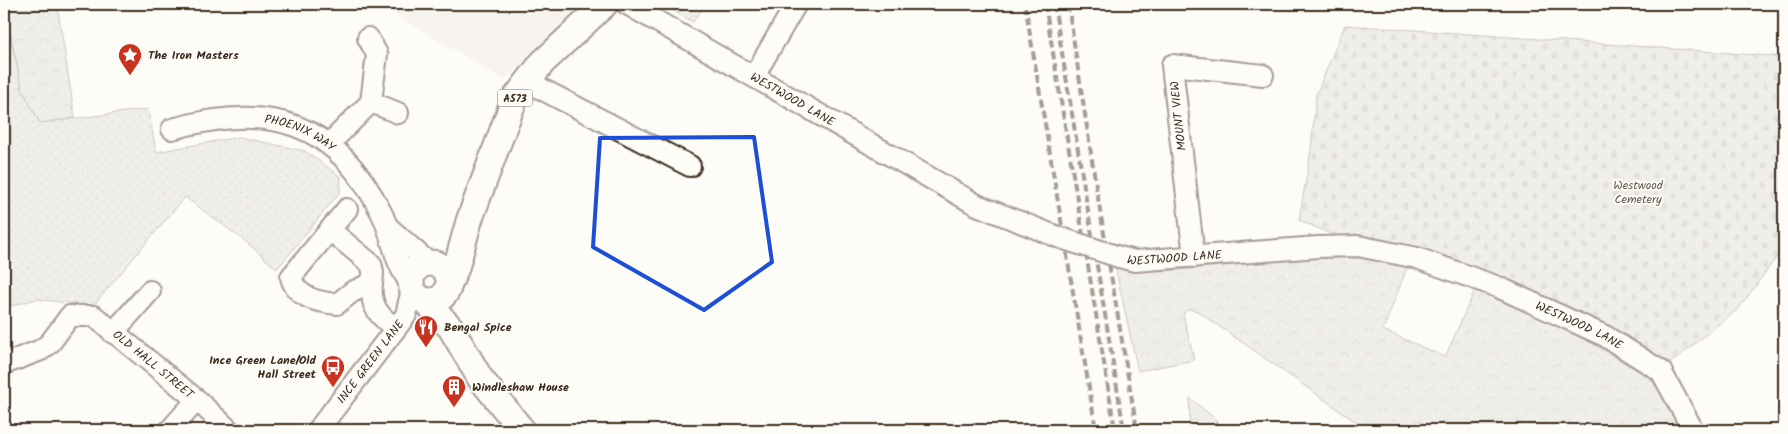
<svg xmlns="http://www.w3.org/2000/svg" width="1788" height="434" font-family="Kalam,sans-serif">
  <defs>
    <pattern id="grass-dots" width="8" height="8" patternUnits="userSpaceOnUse" patternTransform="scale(1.25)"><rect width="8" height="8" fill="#e1ded7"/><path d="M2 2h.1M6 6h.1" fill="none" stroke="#c2bfb8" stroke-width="1.8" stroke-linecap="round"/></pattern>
    <pattern id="forest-crowns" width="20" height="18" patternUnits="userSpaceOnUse" patternTransform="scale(1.25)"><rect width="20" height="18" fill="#e1ded7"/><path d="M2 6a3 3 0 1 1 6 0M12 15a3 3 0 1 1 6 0" fill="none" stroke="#c2bfb8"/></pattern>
    <pattern id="cemetery-stones" width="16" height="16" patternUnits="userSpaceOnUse" patternTransform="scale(1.25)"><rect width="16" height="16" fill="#e1ded7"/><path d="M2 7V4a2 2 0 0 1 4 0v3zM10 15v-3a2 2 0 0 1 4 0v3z" fill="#c2bfb8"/></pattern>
  </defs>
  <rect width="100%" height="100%" fill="#fdfcf7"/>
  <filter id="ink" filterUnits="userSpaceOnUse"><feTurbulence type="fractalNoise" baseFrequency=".02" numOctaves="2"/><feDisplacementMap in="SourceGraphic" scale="10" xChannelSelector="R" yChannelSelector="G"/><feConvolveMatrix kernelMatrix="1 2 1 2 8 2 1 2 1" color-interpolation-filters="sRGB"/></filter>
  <g filter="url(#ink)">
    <!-- built -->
    <polygon fill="#efece7" points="378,4 565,4 576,12 504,80"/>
    <!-- grass -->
    <polygon fill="url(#grass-dots)" stroke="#8e847a" points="4,7 22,89 40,123 148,109 156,152 239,137 305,151 341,177 340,192 277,269 245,241 185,197 93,306 36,299 4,308"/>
    <!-- forest -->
    <g fill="url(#forest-crowns)" stroke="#8e847a">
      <polygon points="4,4 57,4 75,118 40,123 22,89"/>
      <polygon points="661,4 706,4 693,22"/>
      <path d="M1324,257L1386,259L1408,265L1383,330L1445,357L1475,290L1535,314L1593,344L1650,378L1670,406L1678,430C1671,430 1660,432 1654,430C1638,425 1621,417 1606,430H1368L1197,311L1189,309L1183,314L1194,360L1138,371L1115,266L1129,270L1166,271Z"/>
      <polygon points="1190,398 1214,418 1222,430 1189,430"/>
    </g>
    <!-- cemetery -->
    <polygon fill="url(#cemetery-stones)" stroke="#8e847a" points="1345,25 1784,57 1784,247 1740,307 1661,371 1605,336 1358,246 1299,220 1311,150 1316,95"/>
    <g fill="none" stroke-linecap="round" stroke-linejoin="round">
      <!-- minor casing -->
      <g stroke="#3b2a1e" stroke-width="24">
        <g id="minor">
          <path id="s1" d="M627,4L977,205L1058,237"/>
          <polyline points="754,76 796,4"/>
          <polyline points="526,81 690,166"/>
          <polyline points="371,102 398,113"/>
          <path id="s2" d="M172,129C268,102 336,120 382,214C394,239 393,261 411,284"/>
          <polyline points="329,144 371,102 377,54 368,38"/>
          <path d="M347,209L291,277C296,298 318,302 337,304L352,292L372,283"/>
          <polyline points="388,227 430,264"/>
          <path d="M330,230L371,264C374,272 373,275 372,283C370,306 378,316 396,328"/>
          <path id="s3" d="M1119,257L1135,261L1318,247L1358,246L1417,258L1498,287L1605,336L1661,371L1693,430"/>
          <polyline points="1194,257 1172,65 1263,75"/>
          <polyline points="113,333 150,291"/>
          <path id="s4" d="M4,364L41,350L50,343L70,316H94L197,400L229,430"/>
          <polyline points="170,430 197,400"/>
          <path id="s5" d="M318,430L406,315L412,289"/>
        </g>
      </g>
      <!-- major casing -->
      <g stroke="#3b2a1e" stroke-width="29">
        <g id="major">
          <circle cx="430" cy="282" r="19"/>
          <polyline points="449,284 456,268 469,221 514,100 542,63 605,4"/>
          <polyline points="424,300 451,328 480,378 522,430"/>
        </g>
      </g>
      <!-- minor -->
      <use href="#minor" stroke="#fdfcf7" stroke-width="20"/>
      <!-- major -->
      <use href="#major" stroke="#fdfcf7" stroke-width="25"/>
      <!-- rail -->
      <g stroke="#3b2a1e" stroke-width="4" stroke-dasharray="8 4" stroke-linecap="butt">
        <polyline points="1025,4 1096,430"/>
        <polyline points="1045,4 1115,430"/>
        <polyline points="1054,4 1124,430"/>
        <polyline points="1068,4 1096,186 1137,430"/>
      </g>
      <!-- minor-bridge casing -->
      <g stroke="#3b2a1e" stroke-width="24" stroke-linecap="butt">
        <polyline id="minor-bridge" points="1058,237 1119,257"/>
      </g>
      <!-- minor-bridge -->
      <use href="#minor-bridge" stroke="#fdfcf7" stroke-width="20"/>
    </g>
  </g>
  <!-- marked area -->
  <path d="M0 0H1788V434H0ZM754,137L772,262L704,310L593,247L600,138Z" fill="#fdfcf7" fill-opacity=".55" fill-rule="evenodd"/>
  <path fill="none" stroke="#1d4ed8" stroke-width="4" stroke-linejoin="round" d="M754,137L772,262L704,310L593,247L600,138Z"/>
  <!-- icons -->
  <defs>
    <g id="sight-pin" transform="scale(1.25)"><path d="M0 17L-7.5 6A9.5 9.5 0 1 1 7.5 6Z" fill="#c8321e" stroke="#fdfcf7"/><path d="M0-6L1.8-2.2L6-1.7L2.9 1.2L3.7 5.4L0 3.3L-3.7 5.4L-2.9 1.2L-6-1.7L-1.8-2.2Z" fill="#fff"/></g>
    <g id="restaurant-pin" transform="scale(1.25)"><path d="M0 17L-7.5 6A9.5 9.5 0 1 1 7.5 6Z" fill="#c8321e" stroke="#fdfcf7"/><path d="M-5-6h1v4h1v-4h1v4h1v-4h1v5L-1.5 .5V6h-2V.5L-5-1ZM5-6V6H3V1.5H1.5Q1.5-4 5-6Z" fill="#fff"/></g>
    <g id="bus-pin" transform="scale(1.25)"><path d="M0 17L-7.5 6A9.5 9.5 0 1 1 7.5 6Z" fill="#c8321e" stroke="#fdfcf7"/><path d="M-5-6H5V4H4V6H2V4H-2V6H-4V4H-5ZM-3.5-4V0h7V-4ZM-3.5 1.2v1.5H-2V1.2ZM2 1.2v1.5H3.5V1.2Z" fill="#fff"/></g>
    <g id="building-pin" transform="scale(1.25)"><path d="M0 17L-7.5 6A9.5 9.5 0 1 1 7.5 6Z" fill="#c8321e" stroke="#fdfcf7"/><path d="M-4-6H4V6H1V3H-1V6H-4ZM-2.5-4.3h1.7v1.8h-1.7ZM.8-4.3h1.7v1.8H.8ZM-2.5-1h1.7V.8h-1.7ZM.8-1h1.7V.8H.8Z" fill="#fff"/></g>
  </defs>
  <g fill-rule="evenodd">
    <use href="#sight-pin" x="130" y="55"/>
    <use href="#restaurant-pin" x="426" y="327"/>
    <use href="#bus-pin" x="333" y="367"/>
    <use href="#building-pin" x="454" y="387"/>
  </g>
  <g text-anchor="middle" stroke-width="4" stroke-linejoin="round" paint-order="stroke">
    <!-- shield labels -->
    <rect fill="#fdfcf7" stroke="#75695f" stroke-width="1" x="497.5" y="89.5" width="35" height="17" rx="4"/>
    <g font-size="11" font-weight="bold" fill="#3b2a1e">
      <text x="515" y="102">A573</text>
    </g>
    <!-- poi labels -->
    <g font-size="12" font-weight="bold" fill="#3b2a1e" stroke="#fdfcf7" text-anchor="start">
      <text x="148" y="59">The Iron Masters</text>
      <text x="444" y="331">Bengal Spice</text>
      <text x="316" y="364" text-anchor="end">Ince Green Lane/Old<tspan x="316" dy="14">Hall Street</tspan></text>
      <text x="472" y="391">Windleshaw House</text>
    </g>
    <!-- street labels -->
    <g font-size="12" fill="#3b2a1e" stroke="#fdfcf7">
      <text dy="4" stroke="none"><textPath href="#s1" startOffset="191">WESTWOOD LANE</textPath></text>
      <text transform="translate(1178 116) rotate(-96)" y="4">MOUNT VIEW</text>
      <text dy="4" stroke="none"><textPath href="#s2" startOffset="132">PHOENIX WAY</textPath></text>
      <text dy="4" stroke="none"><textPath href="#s3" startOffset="56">WESTWOOD LANE</textPath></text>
      <text dy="4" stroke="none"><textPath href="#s3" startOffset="476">WESTWOOD LANE</textPath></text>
      <text dy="4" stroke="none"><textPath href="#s5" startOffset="86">INCE GREEN LANE</textPath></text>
      <text dy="4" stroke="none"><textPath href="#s4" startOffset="185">OLD HALL STREET</textPath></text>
    </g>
    <!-- park labels -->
    <g font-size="12" fill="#64574c" stroke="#fdfcf7">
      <text x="1638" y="189">Westwood<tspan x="1638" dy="14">Cemetery</tspan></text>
    </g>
  </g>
  <!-- margin -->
  <rect width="1788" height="434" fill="none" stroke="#fdfcf7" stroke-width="20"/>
  <rect x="10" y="10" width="1768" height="414" fill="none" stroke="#3b2a1e" stroke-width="2" filter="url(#ink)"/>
</svg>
